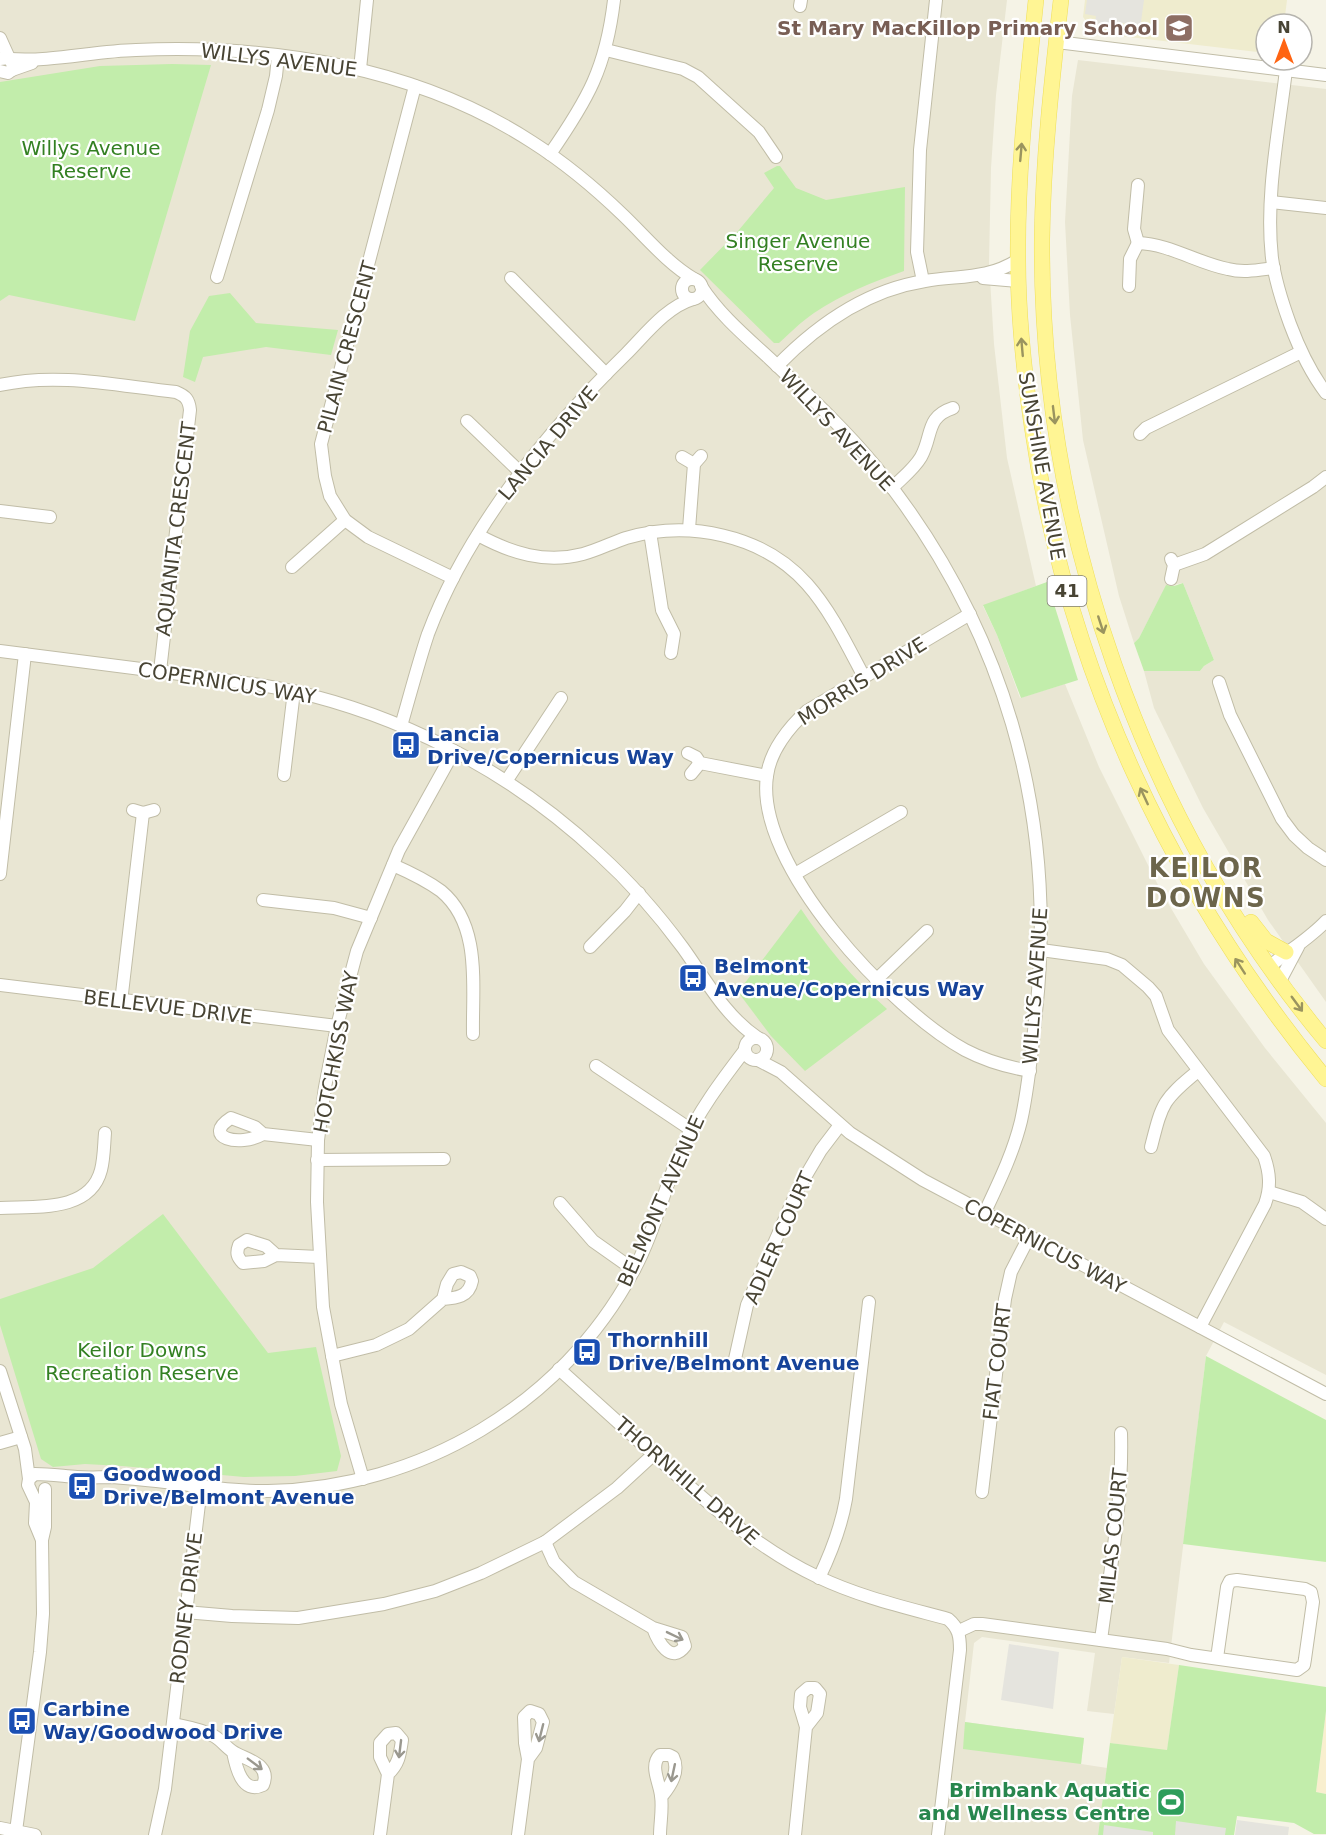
<svg xmlns="http://www.w3.org/2000/svg" width="1326" height="1835" font-family="'DejaVu Sans',sans-serif">
  <rect width="100%" height="100%" fill="#f5f3e6"/>
  <!-- residential -->
  <g fill="#e9e6d3">
    <polygon points="0,0 1007,0 996,95 991,168 989,263 994,344 1007,458 1036,586 983,606 997,635 1020,698 1065,684 1099,767 1162,893 1204,964 1265,1048 1326,1123 1326,1375 1224,1322 1206,1356 1169,1663 1122,1657 1114,1714 1087,1711 1095,1653 982,1637 974,1643 965,1722 1084,1738 1081,1764 1107,1768 1098,1835 0,1835"/>
    <polygon points="1078,60 1326,89 1326,1002 1268,920 1203,808 1154,708 1144,671 1200,671 1204,666 1214,660 1183,583 1166,586 1139,638 1134,643 1119,596 1083,440 1070,315 1065,222 1072,96"/>
  </g>
  <!-- commercial -->
  <polygon fill="#f9efcf" points="1326,1711 1326,1794 1316,1792"/>
  <!-- education -->
  <g fill="#efecce">
    <polygon points="1085,0 1287,0 1284,24 1266,24 1266,53 1095,33 1083,17"/>
    <polygon points="1122,1657 1179,1665 1167,1751 1110,1743"/>
  </g>
  <!-- green -->
  <g fill="#c2edab">
    <polygon points="172,64 211,65 135,321 9,295 0,301 0,82 100,66"/>
    <path d="M777,166H780L796,188L826,200L905,187L904,271C873,282 842,294 814,313C802,321 790,333 779,343H774L700,270L738,231L774,188L764,173Z"/>
    <polygon points="230,293 256,323 338,330 331,355 266,347 203,357 195,382 183,377 190,331 209,296"/>
    <polygon points="1047,582 1078,680 1021,698 997,635 983,605"/>
    <polygon points="1183,583 1214,660 1204,666 1200,671 1144,671 1134,643 1139,638 1166,585 1174,586"/>
    <path d="M801,909C826,946 853,979 887,1009L805,1071L771,1036L738,992Z"/>
    <polygon points="163,1214 268,1353 316,1347 341,1456 337,1471 295,1476 244,1477 122,1466 85,1464 53,1467 41,1459 0,1325 0,1299 93,1268"/>
    <polygon points="1206,1356 1326,1420 1326,1562 1183,1544"/>
    <polygon points="1179,1665 1326,1687 1326,1711 1316,1792 1326,1794 1326,1834 1314,1834 1294,1823 1237,1816 1234,1835 1098,1835 1110,1743 1167,1750"/>
    <polygon points="965,1722 1084,1738 1081,1764 963,1749"/>
  </g>
  <!-- parking -->
  <g fill="#e5e4de">
    <polygon points="1087,0 1144,0 1140,29 1134,28 1134,25 1122,23 1121,30 1094,27 1096,16 1085,14"/>
    <polygon points="1009,1644 1059,1652 1053,1709 1001,1700"/>
    <polygon points="1237,1820 1289,1827 1288,1835 1235,1835"/>
    <polygon points="1176,1821 1226,1828 1225,1835 1175,1835"/>
    <polygon points="1104,1825 1153,1832 1153,1835 1103,1835"/>
  </g>
  <g fill="none" stroke-linecap="round" stroke-linejoin="round">
    <!-- minor casing -->
    <g stroke="#c1bda7" stroke-width="14">
      <g id="minor">
        <polyline points="800,6 801,0"/>
        <polyline points="0,38 9,58"/>
        <polyline points="1057,42 1326,75"/>
        <polyline points="606,50 683,69 698,77 759,132 776,157"/>
        <polyline points="0,59 9,58 13,65 12,70 8,73 0,71"/>
        <path d="M10,59C52,62 94,51 136,50C271,44 417,67 532,142C565,163 595,188 623,215C646,237 667,263 694,279"/>
        <polyline points="360,69 367,0"/>
        <polyline points="12,70 32,63"/>
        <path d="M1286,70C1279,130 1265,197 1272,258C1275,280 1282,302 1290,324C1299,348 1310,372 1326,393"/>
        <polyline points="415,86 321,444 325,476 330,496 345,520 368,537 453,578"/>
        <path d="M550,154C588,99 606,68 614,0"/>
        <polyline points="1271,202 1326,208"/>
        <path d="M1138,243C1170,244 1197,263 1228,269C1243,273 1258,270 1274,268"/>
        <polyline points="1138,243 1134,229 1138,185"/>
        <polyline points="217,277 268,110 276,76 278,56"/>
        <polyline points="511,278 606,374"/>
        <polyline points="983,278 1018,281"/>
        <circle cx="692" cy="289" r="10"/>
        <polyline points="923,281 917,252 920,150 936,0"/>
        <path d="M701,286C719,314 745,336 769,358C806,393 844,428 876,467C1003,624 1058,812 1036,1012C1032,1048 1029,1085 1021,1121C1013,1154 998,1184 984,1214"/>
        <polyline points="1129,286 1130,259 1138,243"/>
        <path d="M777,366C817,325 867,290 925,281C960,275 986,280 1018,260"/>
        <path d="M0,385C58,372 118,386 176,392C186,396 189,400 190,410L160,671"/>
        <polyline points="467,421 520,472"/>
        <polyline points="1140,434 1146,428 1301,352"/>
        <polyline points="682,457 694,464"/>
        <path d="M892,488C902,478 914,469 921,457C933,436 925,417 953,408"/>
        <polyline points="0,511 50,517"/>
        <polyline points="689,529 694,464 701,456"/>
        <polyline points="650,532 662,610 674,634 671,653"/>
        <path d="M478,535C511,553 545,564 583,554C598,550 611,543 626,538C688,520 762,534 807,584C831,611 847,645 864,677"/>
        <polyline points="1174,565 1205,554 1313,487 1326,477"/>
        <polyline points="292,567 345,520"/>
        <polyline points="1171,579 1174,565 1171,559"/>
        <path d="M970,614L807,711C789,727 770,751 767,776C754,865 892,1010 965,1050C986,1061 1007,1067 1030,1071"/>
        <path d="M0,651C63,659 126,667 188,675C230,681 273,685 313,696C420,724 519,779 599,854C631,883 658,914 683,948C706,980 725,1016 758,1038"/>
        <polyline points="1219,682 1230,715 1282,819 1294,835 1308,848 1326,860"/>
        <path d="M401,726C410,695 418,664 428,634C467,530 547,431 626,354C645,335 666,307 693,299"/>
        <polyline points="688,753 696,757 700,763 767,776"/>
        <polyline points="691,774 700,763"/>
        <polyline points="284,775 294,691"/>
        <polyline points="507,780 561,698"/>
        <polyline points="133,810 143,813 154,810"/>
        <path d="M393,865C409,872 426,880 441,891C482,925 472,987 473,1034"/>
        <polyline points="0,874 25,654"/>
        <polyline points="795,874 901,812"/>
        <polyline points="263,900 334,908 371,918"/>
        <polyline points="590,947 625,911 639,893"/>
        <path d="M1041,950L1107,959L1122,965L1148,987L1156,996L1168,1030L1264,1156C1270,1173 1271,1187 1265,1204L1200,1327"/>
        <path d="M1269,967C1288,951 1309,939 1326,921"/>
        <polyline points="876,980 927,931"/>
        <polyline points="1280,981 1298,947"/>
        <polyline points="0,985 337,1026"/>
        <polyline points="121,1002 143,813"/>
        <circle cx="756" cy="1049" r="11"/>
        <polyline points="758,1060 781,1072 850,1133 923,1180 1326,1394"/>
        <polyline points="596,1066 690,1129"/>
        <path d="M263,1134C239,1148 201,1137 231,1118L255,1127L263,1134L318,1140"/>
        <path d="M1151,1147C1162,1104 1162,1100 1198,1071"/>
        <polyline points="317,1160 444,1159"/>
        <polyline points="1269,1192 1302,1202 1326,1219"/>
        <polyline points="560,1203 593,1241 634,1270"/>
        <path d="M0,1208C34,1206 90,1213 101,1170C104,1159 104,1145 105,1133"/>
        <path d="M276,1255L266,1246L247,1240L239,1245C236,1253 237,1257 243,1263L264,1261L276,1255L319,1257"/>
        <path d="M332,1356L376,1345L409,1329L443,1299L447,1284L453,1274L461,1272L470,1276L472,1281C469,1297 456,1298 443,1299"/>
        <polyline points="735,1359 747,1305 798,1189 821,1150 840,1125"/>
        <path d="M559,1369C593,1400 627,1430 661,1461C710,1505 758,1549 818,1577C860,1597 904,1607 948,1619C959,1628 960,1637 960,1650L938,1835"/>
        <polyline points="0,1371 25,1449 29,1479"/>
        <polyline points="0,1443 21,1437"/>
        <polyline points="363,1479 341,1404 323,1307 317,1202 318,1140 325,1087 337,1026 357,951 399,850 454,751"/>
        <polyline points="982,1492 1005,1299 1011,1272 1029,1237"/>
        <path d="M42,1540L35,1523L36,1502L28,1485L29,1479L35,1474C49,1474 63,1476 77,1477C88,1478 99,1477 110,1477C128,1478 147,1480 165,1482C200,1486 234,1492 268,1491C420,1488 562,1405 634,1270C655,1231 664,1188 682,1148C697,1113 722,1080 745,1050"/>
        <path d="M545,1542L554,1562L574,1582L653,1628L682,1637L685,1646C671,1665 658,1642 653,1628"/>
        <path d="M819,1578C832,1551 841,1528 846,1499L869,1302"/>
        <polyline points="185,1612 232,1616 298,1618 384,1604 435,1591 481,1573 545,1542 617,1488 654,1454"/>
        <polyline points="959,1631 974,1624 982,1624 1167,1649 1191,1655 1297,1670 1304,1665 1305,1659 1313,1602 1311,1592 1305,1589 1237,1580 1230,1581 1227,1587 1217,1658"/>
        <path d="M1101,1640C1110,1571 1123,1502 1121,1433"/>
        <path d="M173,1724C187,1727 201,1729 214,1736C221,1740 226,1747 232,1751C245,1760 272,1763 263,1785C242,1795 236,1767 233,1752"/>
        <polyline points="0,1828 35,1835"/>
        <polyline points="16,1831 40,1652 43,1614 42,1540 45,1527 45,1489"/>
        <polyline points="155,1835 165,1789 201,1487"/>
        <path d="M380,1835L388,1774L380,1757V1743L388,1734L396,1733L402,1740C400,1754 399,1764 388,1774"/>
        <polyline points="518,1835 528,1759 525,1743 524,1717 530,1711 539,1714 543,1722 536,1748 528,1759"/>
        <path d="M660,1835C660,1823 663,1808 661,1796C660,1783 649,1766 660,1755H669L673,1757C680,1771 671,1785 662,1796"/>
        <polyline points="795,1835 806,1727 800,1707 801,1694 808,1688 815,1688 820,1694 817,1713 806,1727"/>
      </g>
    </g>
    <!-- major casing -->
    <g stroke="#efdf59" stroke-width="16">
      <g id="major">
        <path d="M1036,0C1027,87 1017,173 1018,260C1018,316 1024,372 1032,427C1067,670 1171,890 1326,1079"/>
        <path d="M1061,0C1052,79 1043,159 1042,239C1040,526 1142,820 1326,1041"/>
        <polyline points="1251,922 1266,941 1286,952"/>
      </g>
    </g>
    <!-- minor -->
    <use href="#minor" stroke="#fff" stroke-width="12"/>
    <!-- major -->
    <use href="#major" stroke="#fff594" stroke-width="15"/>
  </g>
  <!-- one-way arrows -->
  <defs><path id="oneway-shaft" d="M-6 0H5M1.5-3L5.5 0L1.5 3" fill="none" stroke-width="1.6" stroke-linecap="round" stroke-linejoin="round" transform="scale(1.5)"/></defs>
  <g stroke="#9a945f">
    <use href="#oneway-shaft" transform="translate(1021 152) rotate(-85)"/>
    <use href="#oneway-shaft" transform="translate(1022 347) rotate(-95)"/>
    <use href="#oneway-shaft" transform="translate(1054 415) rotate(83)"/>
    <use href="#oneway-shaft" transform="translate(1101 625) rotate(72)"/>
    <use href="#oneway-shaft" transform="translate(1144 796) rotate(-115)"/>
    <use href="#oneway-shaft" transform="translate(1240 966) rotate(-123)"/>
    <use href="#oneway-shaft" transform="translate(1297 1004) rotate(54)"/>
  </g>
  <g stroke="#9a988f">
    <use href="#oneway-shaft" transform="translate(675 1636) rotate(26)"/>
    <use href="#oneway-shaft" transform="translate(541 1733) rotate(104)"/>
    <use href="#oneway-shaft" transform="translate(400 1749) rotate(97)"/>
    <use href="#oneway-shaft" transform="translate(255 1764) rotate(37)"/>
    <use href="#oneway-shaft" transform="translate(673 1773) rotate(102)"/>
  </g>
  <!-- icons -->
  <defs>
    <g id="school-square" transform="scale(1.5)"><rect x="-9" y="-9" width="18" height="18" rx="4" fill="#8d6e63" stroke="#fff"/><path d="M0-5L7-2L0 1L-7-2ZM-4 1L0 2.5L4 1V4Q0 6-4 4Z" fill="#fff"/></g>
    <g id="bus-square" transform="scale(1.5)"><rect x="-9" y="-9" width="18" height="18" rx="4" fill="#1a4fb4" stroke="#fff"/><path d="M-5-6H5V4H4V6H2V4H-2V6H-4V4H-5ZM-3.5-4V0h7V-4ZM-3.5 1.2v1.5H-2V1.2ZM2 1.2v1.5H3.5V1.2Z" fill="#fff"/></g>
    <g id="stadium-square" transform="scale(1.5)"><rect x="-9" y="-9" width="18" height="18" rx="4" fill="#2e9e5b" stroke="#fff"/><path d="M0-5a6.5 5 0 1 0 0 10a6.5 5 0 1 0 0-10ZM-3.5-1.8h7v3.6h-7Z" fill="#fff"/></g>
  </defs>
  <g fill-rule="evenodd">
    <use href="#school-square" x="1179" y="28"/>
    <use href="#bus-square" x="406" y="745"/>
    <use href="#bus-square" x="693" y="978"/>
    <use href="#bus-square" x="587" y="1352"/>
    <use href="#bus-square" x="82" y="1486"/>
    <use href="#bus-square" x="22" y="1721"/>
    <use href="#stadium-square" x="1171" y="1802"/>
  </g>
  <g text-anchor="middle" stroke-width="4.5" stroke-linejoin="round" paint-order="stroke">
    <!-- shield labels -->
    <rect fill="#fff" stroke="#7f7c71" stroke-width="1.5" x="1047.5" y="576" width="39" height="30" rx="4.5"/>
    <g font-size="18" font-weight="bold" fill="#484434">
      <text x="1067" y="597">41</text>
    </g>
    <!-- education labels -->
    <g font-size="20" font-weight="bold" fill="#785e54" stroke="#fff" text-anchor="end">
      <text x="1158" y="35">St Mary MacKillop Primary School</text>
    </g>
    <!-- street labels -->
    <g font-size="20" fill="#484434" stroke="#fff">
      <text transform="translate(279 60) rotate(7)" y="7">WILLYS AVENUE</text>
      <text transform="translate(347 347) rotate(-75)" y="7">PILAIN CRESCENT</text>
      <text transform="translate(837 430) rotate(47)" y="7">WILLYS AVENUE</text>
      <text transform="translate(548 443) rotate(-50)" y="7">LANCIA DRIVE</text>
      <text transform="translate(1042 466) rotate(80)" y="7">SUNSHINE AVENUE</text>
      <text transform="translate(176 529) rotate(-83)" y="7">AQUANITA CRESCENT</text>
      <text transform="translate(862 681) rotate(-32)" y="7">MORRIS DRIVE</text>
      <text transform="translate(227 683) rotate(9)" y="7">COPERNICUS WAY</text>
      <text transform="translate(1035 986) rotate(-86)" y="7">WILLYS AVENUE</text>
      <text transform="translate(168 1007) rotate(7)" y="7">BELLEVUE DRIVE</text>
      <text transform="translate(336 1052) rotate(-79)" y="7">HOTCHKISS WAY</text>
      <text transform="translate(661 1201) rotate(-66)" y="7">BELMONT AVENUE</text>
      <text transform="translate(779 1238) rotate(-66)" y="7">ADLER COURT</text>
      <text transform="translate(1045 1246) rotate(28)" y="7">COPERNICUS WAY</text>
      <text transform="translate(997 1362) rotate(-83)" y="7">FIAT COURT</text>
      <text transform="translate(687 1481) rotate(41)" y="7">THORNHILL DRIVE</text>
      <text transform="translate(1113 1536) rotate(-84)" y="7">MILAS COURT</text>
      <text transform="translate(186 1608) rotate(-83)" y="7">RODNEY DRIVE</text>
    </g>
    <!-- park labels -->
    <g font-size="20" fill="#338022" stroke="#fff">
      <text x="91" y="155">Willys Avenue<tspan x="91" dy="23">Reserve</tspan></text>
      <text x="798" y="248">Singer Avenue<tspan x="798" dy="23">Reserve</tspan></text>
      <text x="142" y="1357">Keilor Downs<tspan x="142" dy="23">Recreation Reserve</tspan></text>
    </g>
    <!-- transit labels -->
    <g font-size="20" font-weight="bold" fill="#164399" stroke="#fff" text-anchor="start">
      <text x="427" y="741">Lancia<tspan x="427" dy="23">Drive/Copernicus Way</tspan></text>
      <text x="714" y="973">Belmont<tspan x="714" dy="23">Avenue/Copernicus Way</tspan></text>
      <text x="608" y="1347">Thornhill<tspan x="608" dy="23">Drive/Belmont Avenue</tspan></text>
      <text x="103" y="1481">Goodwood<tspan x="103" dy="23">Drive/Belmont Avenue</tspan></text>
      <text x="43" y="1716">Carbine<tspan x="43" dy="23">Way/Goodwood Drive</tspan></text>
    </g>
    <!-- leisure labels -->
    <g font-size="20" font-weight="bold" fill="#27864d" stroke="#fff" text-anchor="end">
      <text x="1150" y="1797">Brimbank Aquatic<tspan x="1150" dy="23">and Wellness Centre</tspan></text>
    </g>
    <!-- district labels -->
    <g font-size="26" font-weight="bold" letter-spacing="1.5" fill="#6c654b" stroke="#fff">
      <text x="1206" y="877">KEILOR<tspan x="1206" dy="30">DOWNS</tspan></text>
    </g>
  </g>
  <!-- north arrow -->
  <g transform="translate(1284 42)"><circle r="28" fill="#ffffff" stroke="#b6b4ae" stroke-width="1.5"/>
  <path d="M0-4.5L10 22L0 15L-10 22Z" fill="#ff6412"/>
  <text y="-9" font-size="16" font-weight="bold" text-anchor="middle" fill="#484434">N</text>
  </g>
</svg>
